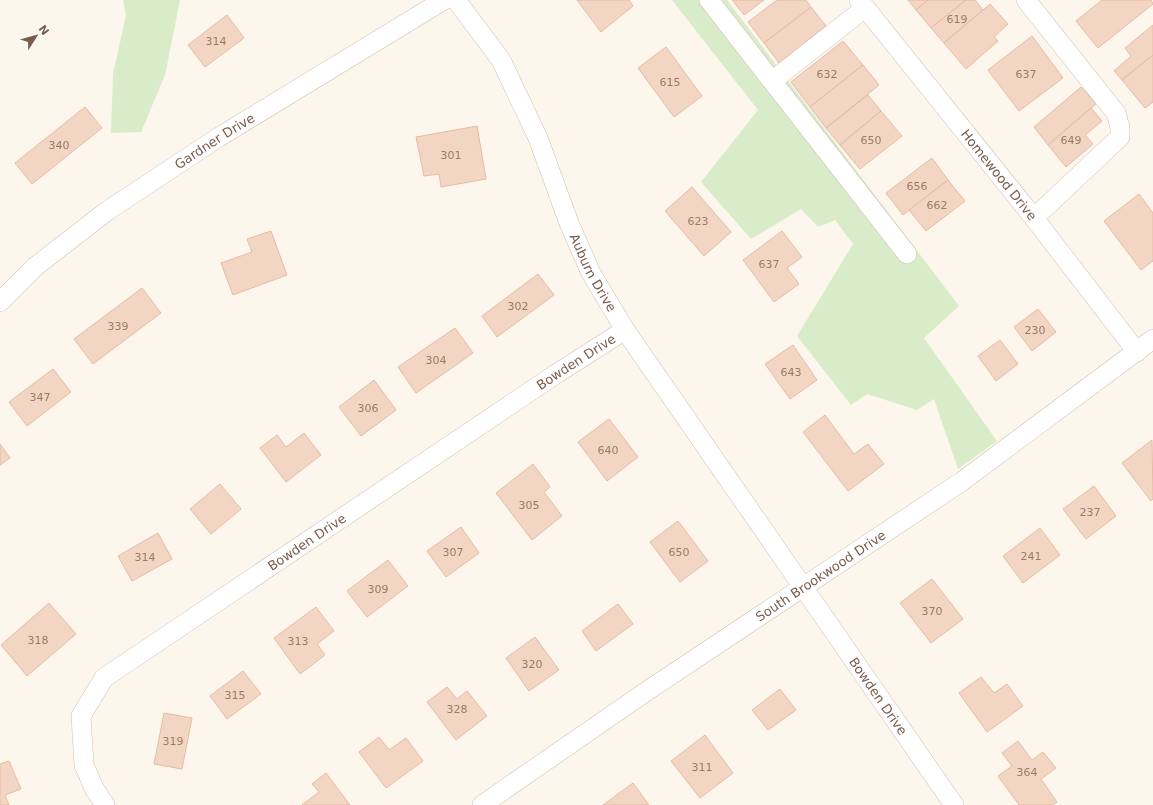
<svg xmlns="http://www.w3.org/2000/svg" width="1153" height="805" font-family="'DejaVu Sans',sans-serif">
  <rect width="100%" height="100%" fill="#fdf6ec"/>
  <!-- green -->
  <g fill="#d8ecc9">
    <polygon points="123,0 180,0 165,75 141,132 111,133 113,74 126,16"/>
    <polygon points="672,0 727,0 959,306 924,338 997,441 958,469 934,399 917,410 867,394 851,405 797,336 853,244 835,220 818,227 801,209 751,239 701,182 758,110"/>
  </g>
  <!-- building -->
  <g fill="#f3d5c3" stroke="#e6bba3">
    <polygon points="577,0 629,0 633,6 601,32"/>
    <polygon points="732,0 764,0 744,15"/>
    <polygon points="777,0 806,0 811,7 764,43 748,22"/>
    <polygon points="908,0 928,0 916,10"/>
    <polygon points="928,0 966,0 931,28 916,10"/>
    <polygon points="966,0 975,0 983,10 944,43 931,28"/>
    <polygon points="1102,0 1151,0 1153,4 1098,48 1076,21"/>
    <polygon points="990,4 1008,24 994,37 998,41 966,69 944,43"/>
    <polygon points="811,7 826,26 779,63 764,43"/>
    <polygon points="227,15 244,38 205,67 188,45"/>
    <polygon points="1153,25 1153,55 1122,80 1114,71 1131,56 1125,48"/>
    <polygon points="1032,36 1063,78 1019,111 988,70"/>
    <polygon points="843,41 863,65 810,107 791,82"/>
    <polygon points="666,47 702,96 674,117 638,68"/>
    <polygon points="1153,55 1153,102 1145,108 1122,80"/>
    <polygon points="863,65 879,85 826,128 810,107"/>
    <polygon points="1081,87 1096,104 1048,145 1034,127"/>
    <polygon points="868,95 881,111 840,145 826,128"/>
    <polygon points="85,107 102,128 32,184 15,163"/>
    <polygon points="1091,108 1102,121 1085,135 1093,144 1066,167 1048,145"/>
    <polygon points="881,111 902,136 860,169 840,145"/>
    <polygon points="477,126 486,179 441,187 439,174 424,176 416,137"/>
    <polygon points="932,158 948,180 903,215 886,193"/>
    <polygon points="948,180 965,201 926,231 909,210"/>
    <polygon points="692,187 731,232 704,256 665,211"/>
    <polygon points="1139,194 1153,213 1153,261 1141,270 1104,221"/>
    <polygon points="271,231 287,275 233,295 221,263 252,252 247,239"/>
    <polygon points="782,231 802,257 787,268 799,284 774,302 743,260"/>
    <polygon points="538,274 554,295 497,337 482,316"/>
    <polygon points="142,288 161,313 93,364 74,339"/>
    <polygon points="1038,309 1056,332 1032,351 1014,327"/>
    <polygon points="455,328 473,353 416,393 398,367"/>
    <polygon points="1000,340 1018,364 996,381 978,356"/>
    <polygon points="793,345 817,380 790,399 765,364"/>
    <polygon points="53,369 71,392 27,426 9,402"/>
    <polygon points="374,380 396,410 361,436 339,407"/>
    <polygon points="825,415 854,454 868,444 884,464 848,491 803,432"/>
    <polygon points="609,419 638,457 607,481 578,442"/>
    <polygon points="304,433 321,455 286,482 260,448 277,435 286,447"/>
    <polygon points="1152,440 1153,499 1151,501 1122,463"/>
    <polygon points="0,444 10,458 0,465"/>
    <polygon points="533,464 550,487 544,492 562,516 532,540 496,493"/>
    <polygon points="220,484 241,509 211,534 190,509"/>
    <polygon points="1094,486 1116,516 1086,539 1063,509"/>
    <polygon points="678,521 708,561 680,582 650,542"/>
    <polygon points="461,527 479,553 446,577 427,551"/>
    <polygon points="1040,528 1060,555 1023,583 1003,556"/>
    <polygon points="158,533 172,559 132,581 118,556"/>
    <polygon points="388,560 408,586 367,617 347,591"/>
    <polygon points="932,579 963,619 931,643 900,603"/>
    <polygon points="49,603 76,634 27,676 1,645"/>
    <polygon points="618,604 633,624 596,651 582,631"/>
    <polygon points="316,607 334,631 317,644 325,655 300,674 274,638"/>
    <polygon points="535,637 559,670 529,691 506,658"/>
    <polygon points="243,671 261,694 227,719 210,696"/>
    <polygon points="981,677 994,693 1007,684 1023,706 987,732 959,693"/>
    <polygon points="447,687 457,699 467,691 487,716 456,740 427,702"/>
    <polygon points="780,689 796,710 768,730 752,710"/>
    <polygon points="164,713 192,718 182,769 154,764"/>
    <polygon points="705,735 733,773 700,798 671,761"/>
    <polygon points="379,737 389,750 406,738 423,761 386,788 359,752"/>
    <polygon points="1018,741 1032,760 1043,752 1056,768 1041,779 1057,802 1053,805 1019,805 998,776 1012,766 1002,753"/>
    <polygon points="9,761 21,789 5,795 9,805 0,805 0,764"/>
    <polygon points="326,773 350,805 302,805 319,792 312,784"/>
    <polygon points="633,783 649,805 603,805"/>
  </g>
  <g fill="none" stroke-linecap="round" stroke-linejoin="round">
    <!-- minor casing -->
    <g stroke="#d1beb0" stroke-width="20">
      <g id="minor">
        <path id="s1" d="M456,0L501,60L538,138L569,223L591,273L625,330L954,805"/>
        <polyline points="709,0 772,81"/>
        <path id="s2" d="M859,0L1034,218L1137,352"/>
        <polyline points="1026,0 1116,113 1120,127 1120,137 1034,218"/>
        <polyline points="865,8 772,81 907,254"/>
        <path id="s3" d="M0,302L36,266L107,211L219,137L444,0"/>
        <path id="s4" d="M105,805L94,788L84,765L81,716L104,678L556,374L625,330"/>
        <path id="s5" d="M482,805L644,693L961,482L1153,339"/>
      </g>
    </g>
    <!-- minor -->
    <use href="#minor" stroke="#fff" stroke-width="19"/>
  </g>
  <g text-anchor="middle" stroke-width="3.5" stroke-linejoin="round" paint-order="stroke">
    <!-- number labels -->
    <g font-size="11" fill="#987a6a">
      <text x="957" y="23">619</text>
      <text x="216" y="45">314</text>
      <text x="827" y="78">632</text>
      <text x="1026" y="78">637</text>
      <text x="670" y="86">615</text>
      <text x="871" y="144">650</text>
      <text x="1071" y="144">649</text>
      <text x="59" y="149">340</text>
      <text x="451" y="159">301</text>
      <text x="917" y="190">656</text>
      <text x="937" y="209">662</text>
      <text x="698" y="225">623</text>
      <text x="769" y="268">637</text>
      <text x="518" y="310">302</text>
      <text x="118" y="330">339</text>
      <text x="1035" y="334">230</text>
      <text x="436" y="364">304</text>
      <text x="791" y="376">643</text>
      <text x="40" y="401">347</text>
      <text x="368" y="412">306</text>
      <text x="608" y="454">640</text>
      <text x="529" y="509">305</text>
      <text x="1090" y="516">237</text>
      <text x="453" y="556">307</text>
      <text x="679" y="556">650</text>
      <text x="1031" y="560">241</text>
      <text x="145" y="561">314</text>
      <text x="378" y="593">309</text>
      <text x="932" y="615">370</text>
      <text x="38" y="644">318</text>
      <text x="298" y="645">313</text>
      <text x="532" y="668">320</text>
      <text x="235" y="699">315</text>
      <text x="457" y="713">328</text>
      <text x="173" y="745">319</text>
      <text x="702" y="771">311</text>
      <text x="1027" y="776">364</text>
    </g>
    <!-- street labels -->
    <g font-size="13" fill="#7a5c4d" stroke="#fffaf3">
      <text dy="5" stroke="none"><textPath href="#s3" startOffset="269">Gardner Drive</textPath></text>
      <text dy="5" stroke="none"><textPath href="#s2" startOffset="224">Homewood Drive</textPath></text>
      <text dy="5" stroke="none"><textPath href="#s1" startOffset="307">Auburn Drive</textPath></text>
      <text dy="5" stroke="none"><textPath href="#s4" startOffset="707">Bowden Drive</textPath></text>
      <text dy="5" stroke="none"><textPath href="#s4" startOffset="383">Bowden Drive</textPath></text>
      <text dy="5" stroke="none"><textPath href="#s5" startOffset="409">South Brookwood Drive</textPath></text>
      <text dy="5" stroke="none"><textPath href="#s1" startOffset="818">Bowden Drive</textPath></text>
    </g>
  </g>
  <!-- north arrow -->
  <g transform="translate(36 36) rotate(53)" stroke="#fffaf3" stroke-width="3" paint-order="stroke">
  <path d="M0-3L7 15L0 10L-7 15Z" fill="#7a5c4d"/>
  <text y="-6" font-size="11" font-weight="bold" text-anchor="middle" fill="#7a5c4d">N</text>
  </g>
</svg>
